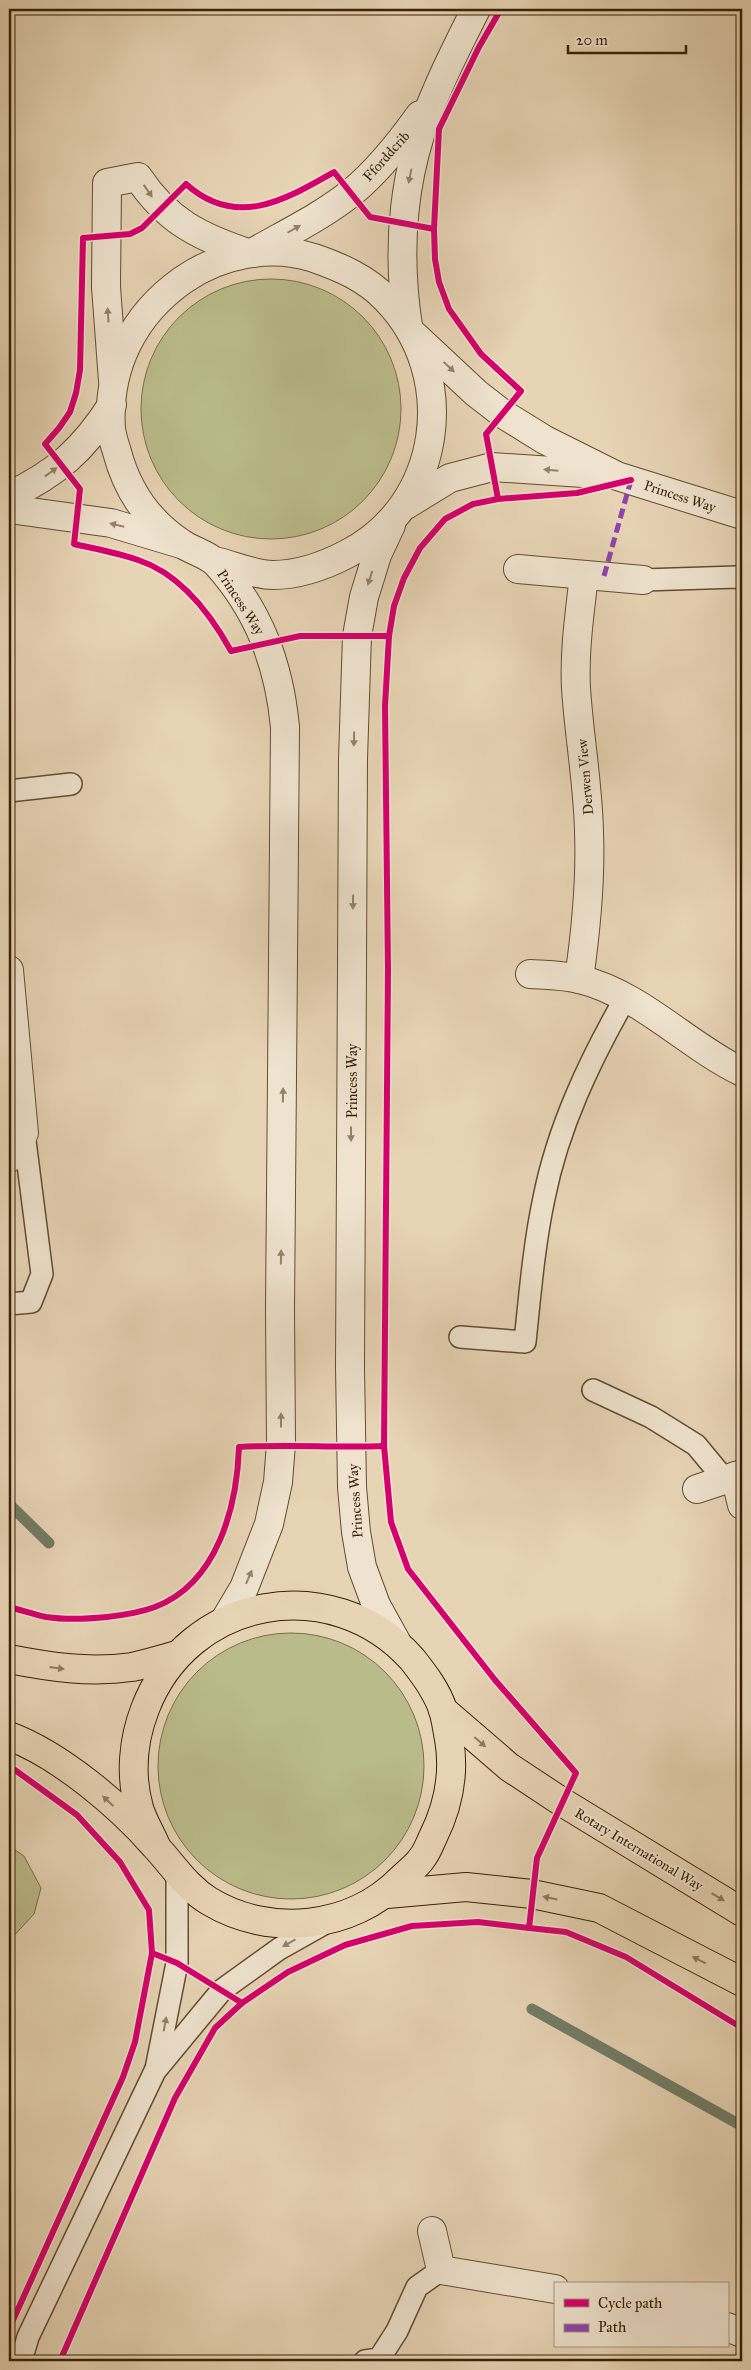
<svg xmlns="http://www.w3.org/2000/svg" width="751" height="2370" font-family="'IM FELL Great Primer',serif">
  <rect width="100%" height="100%" fill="#e7d4b5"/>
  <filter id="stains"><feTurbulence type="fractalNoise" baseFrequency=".004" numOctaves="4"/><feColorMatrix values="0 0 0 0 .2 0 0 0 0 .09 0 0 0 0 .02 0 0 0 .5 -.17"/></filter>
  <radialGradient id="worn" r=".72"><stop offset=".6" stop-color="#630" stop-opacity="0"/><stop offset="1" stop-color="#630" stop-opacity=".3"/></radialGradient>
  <!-- green -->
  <g fill="#babb8a" stroke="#7a6e48">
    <circle cx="271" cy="409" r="130"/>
    <circle cx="291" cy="1766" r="133"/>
    <polygon points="9,1846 24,1856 41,1888 34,1914 9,1941"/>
  </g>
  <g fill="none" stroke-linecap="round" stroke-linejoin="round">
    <!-- stream -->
    <g stroke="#727c67" stroke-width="11">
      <polyline points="9,1504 49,1543"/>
      <polyline points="532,2009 742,2126"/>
    </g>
    <!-- service casing -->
    <g stroke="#644d31" stroke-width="24">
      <g id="service">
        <polyline points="643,580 737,577 742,579"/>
        <polyline points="9,791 71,784"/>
        <polyline points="9,1304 31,1302 42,1274 24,1133"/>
        <path d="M460,1337L525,1342C530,1294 534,1245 544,1198C558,1127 590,1060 626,997"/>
        <polyline points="593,1390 651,1417 696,1445 725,1480"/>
        <polyline points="156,2069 177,1963 177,1874"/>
        <polyline points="21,2361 28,2337 155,2071 222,1990 279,1949 327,1922"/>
        <polyline points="365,2361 379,2359 397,2331 417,2287 441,2270"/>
      </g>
    </g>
    <!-- minor casing -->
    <g stroke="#644d31" stroke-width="30">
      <g id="minor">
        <path d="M252,253C285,234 321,217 351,193C378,171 400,143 420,115"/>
        <path d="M408,326C396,248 403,168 435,95C447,66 462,37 476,9"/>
        <path d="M113,381L106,287L107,183L138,177C167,221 200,237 248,253"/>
        <path d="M9,496C57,473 83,450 112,405"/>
        <polyline points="9,509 111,523 181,544"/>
        <polyline points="518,569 643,580"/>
        <polyline points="9,970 24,1133 9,1158"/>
        <path d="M530,974C546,975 563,975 579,979C641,994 686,1045 742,1072"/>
        <path d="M579,979C586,930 591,881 589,832C588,783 579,736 576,688C574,650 580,612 584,575"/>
        <polyline points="735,1476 742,1505"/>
        <polyline points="697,1489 742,1474"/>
        <polyline points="432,2231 441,2270 555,2289"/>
        <polyline points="727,2327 742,2333"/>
      </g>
    </g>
    <!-- tertiary casing -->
    <g stroke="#644d31" stroke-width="30">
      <g id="tertiary">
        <polyline points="415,336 476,393 503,414 545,440 617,476 742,515"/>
        <polyline points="406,505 450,478 492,467 598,474"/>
        <polyline points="391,525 377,555 364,597 357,636 353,759 350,1367 352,1487 356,1532 362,1567 376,1605 397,1643"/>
        <path d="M215,561C232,565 255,575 273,575C300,575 324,566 347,554C443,505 460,375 386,299C366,278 340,267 314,258C270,244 220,254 183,280C133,315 107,368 111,429C112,437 115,445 117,452C127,490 148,521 181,543C192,551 208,554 217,564C259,611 279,664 285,727L280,1310L281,1444L278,1482L269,1524L244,1588L225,1620"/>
      </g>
    </g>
    <!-- primary casing -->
    <g stroke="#392005" stroke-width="30">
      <g id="primary">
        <path d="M9,1659C50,1667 89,1673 132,1667C147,1664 162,1659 177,1655"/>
        <polyline points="443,1710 509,1767 562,1802 742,1912"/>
        <path d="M9,1736C60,1755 119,1805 155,1846C173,1865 186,1887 209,1901C270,1938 352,1929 401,1879C408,1872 417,1866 422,1858C427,1852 430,1843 433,1837C449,1805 455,1774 449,1739C447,1729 446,1719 443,1710C437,1691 424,1674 412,1659C332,1570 188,1596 145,1709C133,1740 130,1775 139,1808C143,1821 151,1834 156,1846"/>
        <polyline points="387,1894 466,1887 532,1894 599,1908 742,1982"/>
      </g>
    </g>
    <!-- service -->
    <use href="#service" stroke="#efe3cf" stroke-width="21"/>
    <!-- minor -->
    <use href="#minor" stroke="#efe3cf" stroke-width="28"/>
    <!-- tertiary -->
    <use href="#tertiary" stroke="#efe3cf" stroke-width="28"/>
    <!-- primary -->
    <use href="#primary" stroke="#e7d4b5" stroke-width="28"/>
    <!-- quiet -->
    <polyline stroke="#8e44ad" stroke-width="5" stroke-dasharray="10 5" stroke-linecap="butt" points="604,576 631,480"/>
    <!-- cycleway casing -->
    <g stroke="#efe3cf" stroke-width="9">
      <g id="cycleway">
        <polyline points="498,499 486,434 521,391 481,354 449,309 439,282 435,259 434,229 439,129 479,47 501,9"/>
        <path d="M389,636H300L231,651C210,613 181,574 138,560C118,553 96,549 74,544L80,489L45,444L59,428L70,412L76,393L80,370L83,238L130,234L142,228L186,184C236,229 285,200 334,172L370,217L434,229"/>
        <path d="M9,1607C21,1610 33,1614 46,1617C66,1620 87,1619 107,1617C124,1615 139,1613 155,1607C218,1583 237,1506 239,1447C287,1444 336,1448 384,1446"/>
        <polyline points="9,1768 15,1770 77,1815 120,1862 149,1910 152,1953 177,1963 242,2003 288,1972 345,1945 412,1926 478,1922 529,1928 537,1858 576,1773 495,1680 408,1569 391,1522 384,1446 388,970 385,706 389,636 394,606 404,578 420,548 445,519 473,504 498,499 577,493 631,480"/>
        <polyline points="529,1928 566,1932 626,1957 742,2028"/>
        <polyline points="9,2329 123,2077 135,2042 152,1953"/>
        <polyline points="60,2361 175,2098 215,2028 242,2003"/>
      </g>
    </g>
    <!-- cycleway -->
    <use href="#cycleway" stroke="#d6006c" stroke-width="6"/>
  </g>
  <!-- one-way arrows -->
  <defs><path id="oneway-solid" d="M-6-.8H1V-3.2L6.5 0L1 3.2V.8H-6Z" transform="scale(1.25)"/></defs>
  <g fill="#94826a">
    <use href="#oneway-solid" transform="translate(410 176) rotate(101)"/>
    <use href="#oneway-solid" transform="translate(148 191) rotate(55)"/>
    <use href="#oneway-solid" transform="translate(294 229) rotate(-30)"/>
    <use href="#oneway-solid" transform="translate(108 315) rotate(-94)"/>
    <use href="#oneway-solid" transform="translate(449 367) rotate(43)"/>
    <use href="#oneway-solid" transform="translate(551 470) rotate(-175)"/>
    <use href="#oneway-solid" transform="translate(51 472) rotate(-36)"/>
    <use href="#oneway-solid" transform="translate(117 525) rotate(-167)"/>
    <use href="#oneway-solid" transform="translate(370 578) rotate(108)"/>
    <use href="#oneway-solid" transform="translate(354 739) rotate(91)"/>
    <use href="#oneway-solid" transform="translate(353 902) rotate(91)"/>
    <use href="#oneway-solid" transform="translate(283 1095) rotate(-89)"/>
    <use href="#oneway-solid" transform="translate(351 1134) rotate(90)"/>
    <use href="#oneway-solid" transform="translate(281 1257) rotate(-89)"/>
    <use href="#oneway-solid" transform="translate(281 1420) rotate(-90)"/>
    <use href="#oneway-solid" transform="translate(249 1577) rotate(-67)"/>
    <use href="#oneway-solid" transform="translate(289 1943) rotate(151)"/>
    <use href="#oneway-solid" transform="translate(165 2024) rotate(-79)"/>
  </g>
  <g fill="#907a5d">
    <use href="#oneway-solid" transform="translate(57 1668) rotate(8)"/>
    <use href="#oneway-solid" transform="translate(480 1742) rotate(41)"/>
    <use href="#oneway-solid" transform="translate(108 1801) rotate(-137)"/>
    <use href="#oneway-solid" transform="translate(718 1897) rotate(31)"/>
    <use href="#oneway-solid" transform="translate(550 1898) rotate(-168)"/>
    <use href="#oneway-solid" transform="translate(699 1960) rotate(-153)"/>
  </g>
  <g text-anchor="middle" stroke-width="4" stroke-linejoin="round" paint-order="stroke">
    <!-- street labels -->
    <g font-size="14" fill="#392005" stroke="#efe3cf">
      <text transform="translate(386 156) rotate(-48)" y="5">Fforddcrib</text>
      <text transform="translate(680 496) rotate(18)" y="5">Princess Way</text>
      <text transform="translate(241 602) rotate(57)" y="5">Princess Way</text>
      <text transform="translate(585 777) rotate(-95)" y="5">Derwen View</text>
      <text transform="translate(352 1081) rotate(-90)" y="5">Princess Way</text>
      <text transform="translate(355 1501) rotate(-94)" y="5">Princess Way</text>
      <text transform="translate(639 1849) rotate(31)" y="5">Rotary International Way</text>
    </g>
  </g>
  <!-- margin -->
  <rect width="751" height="2370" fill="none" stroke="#e7d4b5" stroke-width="30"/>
  <rect x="10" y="10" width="731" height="2350" fill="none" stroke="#392005" stroke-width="2.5"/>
  <rect x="15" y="15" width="721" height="2340" fill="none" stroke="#392005"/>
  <!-- legend -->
  <rect x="554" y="2282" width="175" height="65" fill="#efe3cf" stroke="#a6957e"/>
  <rect x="564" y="2299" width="25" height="8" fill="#d6006c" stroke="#a6957e"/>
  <text x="598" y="2308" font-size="15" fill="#392005">Cycle path</text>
  <rect x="564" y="2324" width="25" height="8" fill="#8e44ad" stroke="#a6957e"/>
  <text x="598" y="2332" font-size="15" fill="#392005">Path</text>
  <!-- scale -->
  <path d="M568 45v8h118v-8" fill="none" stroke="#392005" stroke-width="2.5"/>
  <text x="576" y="45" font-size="15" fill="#392005" stroke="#efe3cf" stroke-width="4" paint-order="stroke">20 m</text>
  <rect width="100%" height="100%" filter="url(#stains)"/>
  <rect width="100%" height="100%" fill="url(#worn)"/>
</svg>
